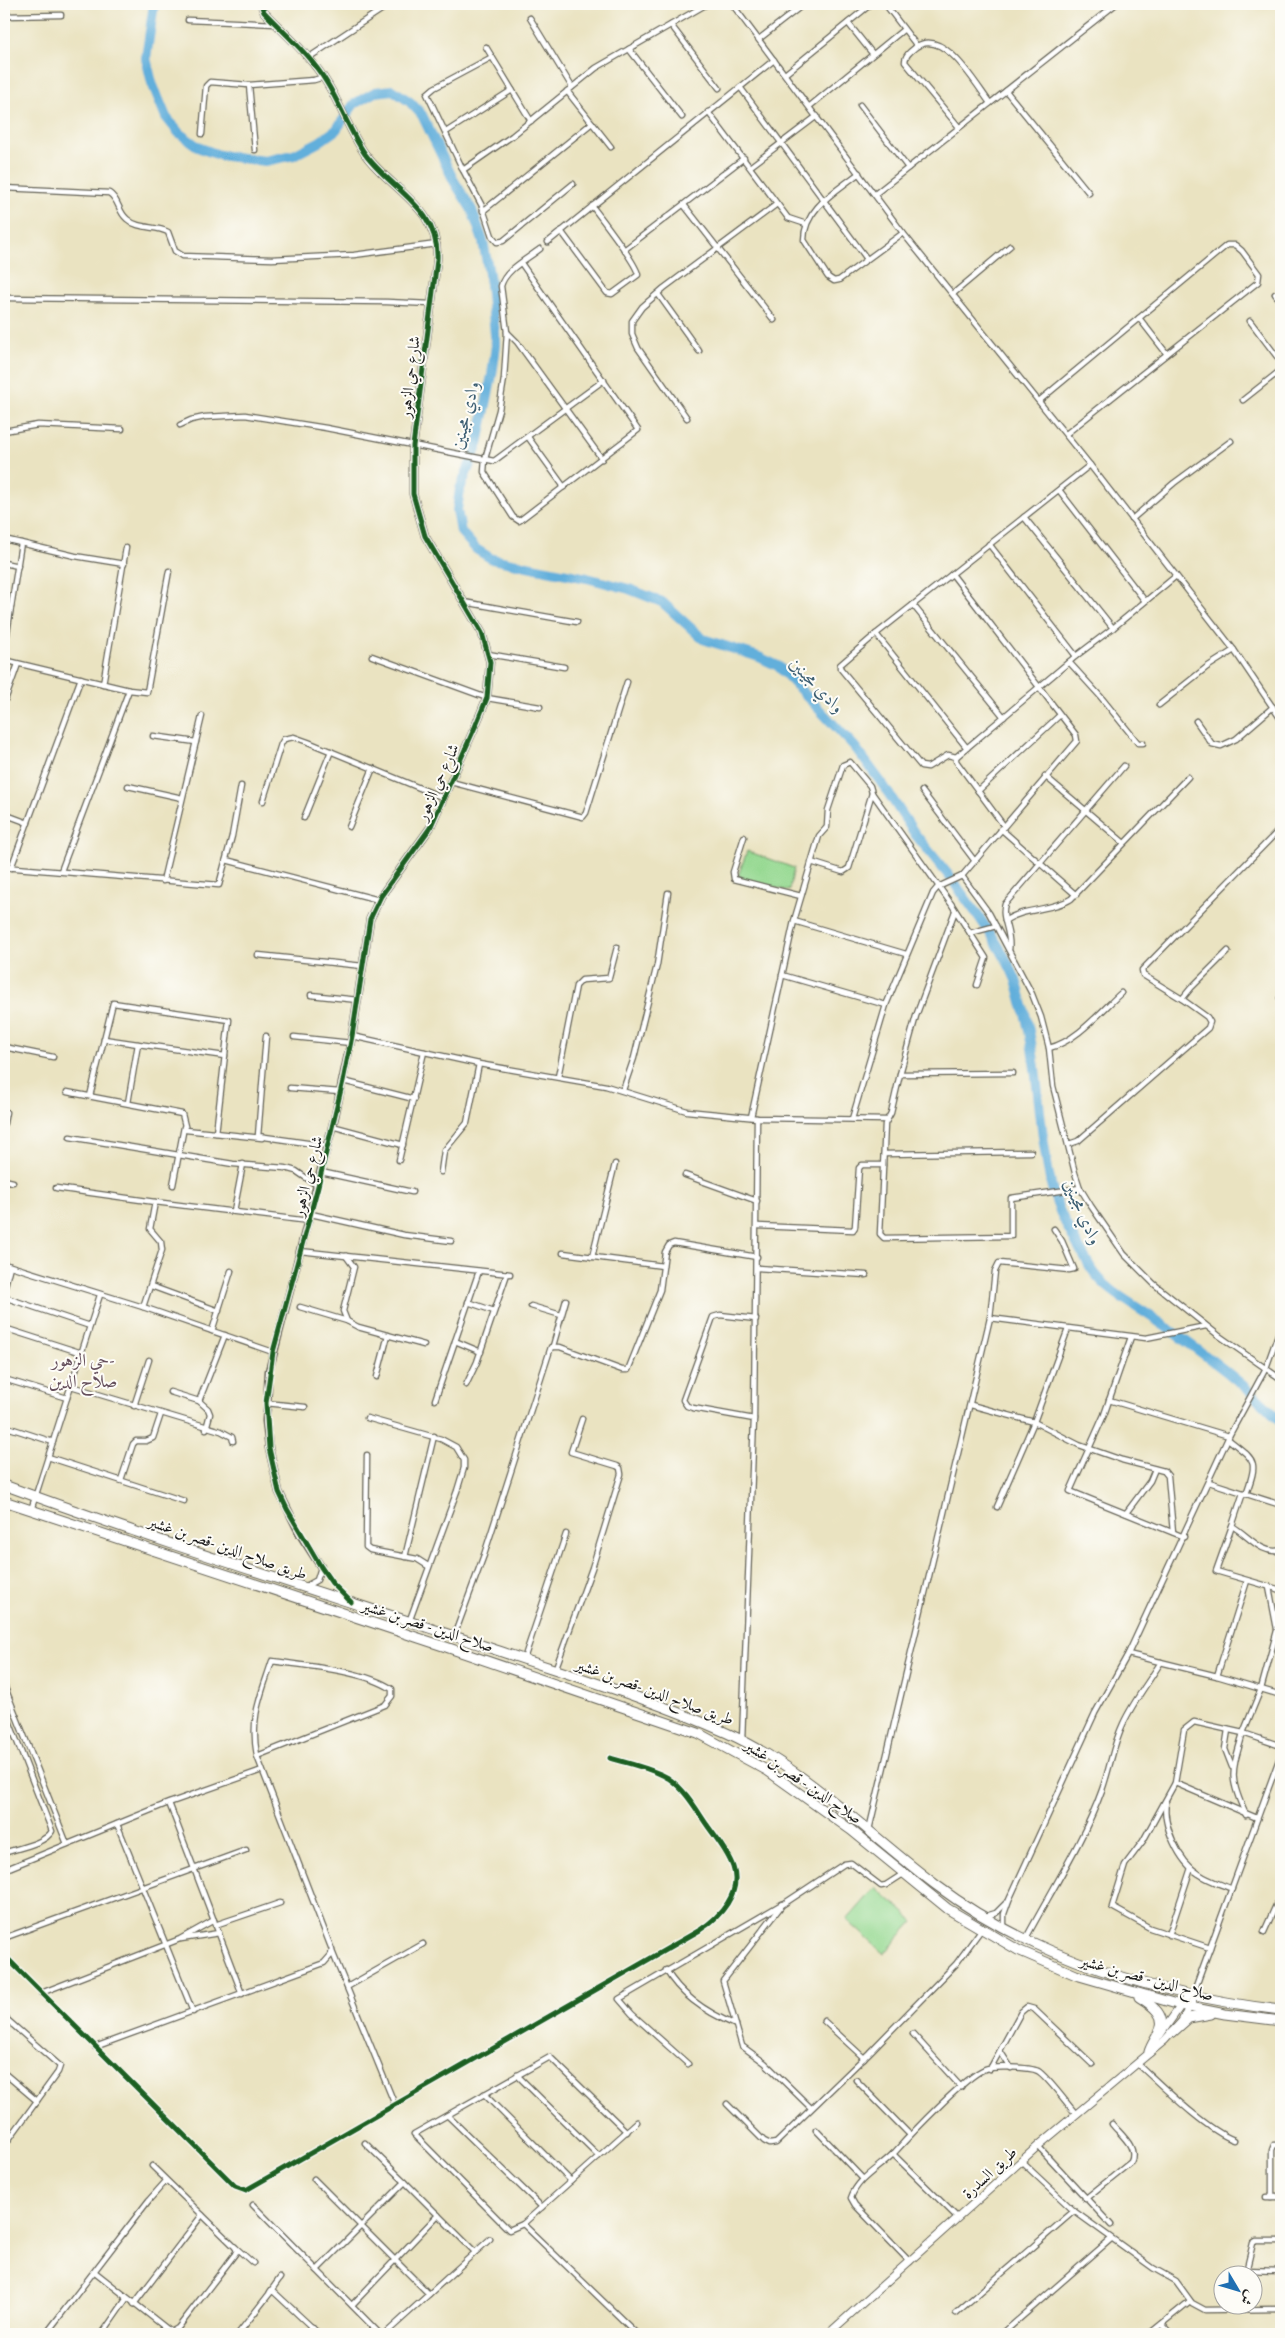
<svg xmlns="http://www.w3.org/2000/svg" width="1285" height="2338" font-family="'EB Garamond',Amiri,serif">
  <rect width="100%" height="100%" fill="#fdfcf7"/>
  <filter id="ink" filterUnits="userSpaceOnUse"><feTurbulence type="fractalNoise" baseFrequency=".02" numOctaves="2"/><feDisplacementMap in="SourceGraphic" scale="10" xChannelSelector="R" yChannelSelector="G"/><feConvolveMatrix kernelMatrix="1 2 1 2 8 2 1 2 1" color-interpolation-filters="sRGB"/></filter>
  <filter id="wash" filterUnits="userSpaceOnUse"><feTurbulence type="fractalNoise" baseFrequency=".0096" numOctaves="4" result="noise"/><feDisplacementMap in="SourceGraphic" scale="20" xChannelSelector="R" yChannelSelector="G"/><feGaussianBlur stdDeviation="1.12" result="paint"/><feColorMatrix in="noise" values="0 0 0 0 0 0 0 0 0 0 0 0 0 0 0 0 0 1.4 0 .05"/><feComposite in="paint" operator="in"/></filter>
  <g filter="url(#wash)">
    <rect width="100%" height="100%" fill="#eae3c1"/>
    <!-- green -->
    <g fill="#96d992" stroke="#597a57">
      <polygon points="747,851 794,868 789,891 737,879"/>
      <polygon points="876,1887 914,1921 884,1954 847,1920"/>
    </g>
    <g fill="none" stroke-linecap="round" stroke-linejoin="round">
      <!-- river -->
      <g stroke="#62afdb" stroke-width="10">
        <polyline points="154,4 146,58 152,83 166,117 179,133 200,148 219,155 265,161 294,155 319,142 336,130 354,104 375,92 393,90 410,102 422,115 454,181 472,210 483,241 489,274 496,345 492,375 478,444 460,489 457,510 461,532 476,549 492,559 587,578 629,589 662,602 703,639 759,657 778,666 855,747 883,785 915,834 950,877"/>
        <path d="M955,884C977,915 1001,944 1016,980C1019,989 1021,999 1024,1009C1039,1066 1038,1126 1051,1184C1057,1213 1076,1243 1091,1268C1107,1293 1136,1305 1159,1322C1201,1352 1246,1383 1281,1422"/>
      </g>
    </g>
  </g>
  <g filter="url(#ink)">
    <g fill="none" stroke-linecap="round" stroke-linejoin="round">
      <!-- street casing -->
      <g stroke="#646256" stroke-width="7">
        <g id="street">
          <polyline points="732,4 903,233 1090,465 1234,650 1280,718 1281,717"/>
          <polyline points="885,4 917,46"/>
          <polyline points="4,16 61,15"/>
          <polyline points="530,18 572,87"/>
          <polyline points="188,20 276,24"/>
          <polyline points="848,23 872,53"/>
          <polyline points="671,25 719,88"/>
          <polyline points="759,39 804,4"/>
          <polyline points="486,47 531,121"/>
          <polyline points="629,49 682,117"/>
          <polyline points="492,57 434,88 427,94 463,170 512,136 596,68 707,4"/>
          <polyline points="308,58 390,4"/>
          <polyline points="785,74 871,4"/>
          <polyline points="249,85 255,150"/>
          <polyline points="740,87 867,259"/>
          <polyline points="567,91 611,147"/>
          <polyline points="1006,91 1089,193"/>
          <polyline points="860,105 908,168"/>
          <polyline points="810,106 903,30"/>
          <polyline points="708,112 788,218 806,224"/>
          <path d="M959,127L905,62C905,55 911,51 916,47C944,27 976,85 990,103"/>
          <polyline points="446,132 512,90"/>
          <polyline points="202,134 206,86 210,82 249,85 314,80 324,77"/>
          <polyline points="751,166 817,116"/>
          <polyline points="463,170 482,206 492,236 497,242 503,241 573,184"/>
          <path d="M859,173C837,191 804,208 804,240L828,277L834,281L839,280L903,233"/>
          <path d="M4,188L109,193C119,199 118,212 127,219C139,230 155,225 168,232L175,251L183,256L272,259L354,255L437,244"/>
          <polyline points="875,194 1116,4"/>
          <polyline points="684,205 774,320"/>
          <polyline points="483,211 592,123"/>
          <path d="M561,231L607,293L612,294L638,275C638,265 601,218 592,206"/>
          <polyline points="548,242 774,60"/>
          <polyline points="624,250 744,158"/>
          <path d="M521,263L638,430L519,521L513,517L484,472L485,459L499,410L504,379L507,332L501,286C505,270 527,259 540,249"/>
          <polyline points="954,293 1010,246"/>
          <polyline points="658,294 699,351"/>
          <polyline points="1275,294 1281,302"/>
          <polyline points="4,298 387,302 431,304"/>
          <polyline points="1139,318 1167,354"/>
          <polyline points="1250,321 1281,362"/>
          <polyline points="507,332 517,342 602,459"/>
          <polyline points="1281,399 1279,401 1281,404"/>
          <polyline points="1243,400 1281,370"/>
          <polyline points="1039,401 1227,245 1235,245 1242,251 1259,274 1258,282 1066,434"/>
          <polyline points="687,418 638,348 632,334 632,321 642,307 664,288 777,204"/>
          <polyline points="180,425 191,420 205,417 245,415 326,428 494,461 604,380"/>
          <polyline points="4,431 38,425 122,429"/>
          <polyline points="528,437 564,487"/>
          <polyline points="1059,490 1145,601"/>
          <polyline points="1024,517 1113,628"/>
          <polyline points="1132,519 1174,483 1231,441"/>
          <polyline points="4,539 75,556 124,564"/>
          <polyline points="989,544 1076,656"/>
          <polyline points="4,563 18,566"/>
          <polyline points="464,602 577,622"/>
          <polyline points="4,605 11,607"/>
          <polyline points="913,605 1004,717"/>
          <polyline points="876,634 967,748"/>
          <polyline points="4,653 21,543"/>
          <polyline points="488,654 564,667"/>
          <polyline points="372,656 487,698 540,707"/>
          <polyline points="4,660 129,690 147,692 169,571"/>
          <polyline points="1069,662 1100,696 1138,743 1143,743"/>
          <polyline points="103,684 126,548"/>
          <polyline points="4,703 18,664"/>
          <polyline points="1159,705 1207,667 1234,650"/>
          <polyline points="1196,721 1212,744 1221,746 1236,739 1273,707"/>
          <polyline points="153,736 196,742"/>
          <polyline points="956,757 948,755 928,767 921,766 840,668 840,665 876,634 1090,465"/>
          <polyline points="1045,776 1124,843"/>
          <polyline points="451,782 583,817 586,813 627,682"/>
          <polyline points="128,786 182,798"/>
          <polyline points="922,791 974,860"/>
          <polyline points="978,791 1060,715"/>
          <polyline points="872,793 952,905 986,958 977,985"/>
          <polyline points="263,801 281,744 284,739 294,737 308,742 444,798"/>
          <polyline points="4,814 28,823"/>
          <polyline points="304,818 331,751"/>
          <polyline points="1004,826 956,761 956,757 1076,656 1113,628 1176,576"/>
          <polyline points="349,827 373,768"/>
          <polyline points="1001,829 1076,895"/>
          <polyline points="744,837 733,872 734,879 801,896"/>
          <polyline points="226,860 379,900"/>
          <polyline points="4,867 219,885 232,836 241,786"/>
          <polyline points="11,868 81,678"/>
          <polyline points="61,871 129,690"/>
          <polyline points="962,876 989,913 1032,994 1041,1017 1049,1048 1053,1086 1075,1173 1080,1188 1091,1206 1124,1254 1154,1284 1218,1335 1281,1379"/>
          <polyline points="163,881 202,716"/>
          <polyline points="955,911 916,1016 900,1074 891,1113 885,1124 880,1234 884,1238 1011,1236 1011,1198 1080,1188"/>
          <polyline points="794,921 906,954"/>
          <path d="M1005,921C1021,908 1052,911 1071,899L1188,777"/>
          <polyline points="970,933 996,926"/>
          <path d="M1009,950C1012,932 1000,918 1005,904L1124,766"/>
          <polyline points="258,955 363,966"/>
          <polyline points="782,975 886,1005"/>
          <polyline points="311,995 358,1000"/>
          <polyline points="1280,998 1281,999"/>
          <polyline points="1182,999 1143,975 1142,970 1281,828"/>
          <polyline points="266,1036 258,1136 328,1146"/>
          <polyline points="352,1036 479,1064 606,1086 687,1111 757,1118 887,1120"/>
          <polyline points="294,1037 351,1043"/>
          <polyline points="104,1039 138,1044"/>
          <polyline points="4,1047 53,1057"/>
          <path d="M1049,1048C1077,1041 1100,1012 1121,993"/>
          <polyline points="900,1074 1013,1073"/>
          <polyline points="558,1077 576,986 582,980 609,978 617,947"/>
          <polyline points="343,1081 414,1099"/>
          <polyline points="290,1088 340,1092"/>
          <polyline points="623,1090 634,1058 657,965 668,893"/>
          <polyline points="67,1092 182,1114 186,1130 262,1138"/>
          <polyline points="90,1096 113,1003 229,1020 216,1133"/>
          <polyline points="128,1103 138,1044 225,1056"/>
          <polyline points="4,1110 6,1112 4,1123"/>
          <polyline points="751,1117 794,921 819,836 827,827 828,810 843,765 850,762 870,786 872,793 849,868 843,872 811,862"/>
          <polyline points="852,1119 886,1005 933,893 938,887 962,876 1077,741 1076,735 952,574"/>
          <polyline points="332,1126 403,1145"/>
          <polyline points="70,1137 233,1164 285,1168 296,1171 318,1186"/>
          <polyline points="1069,1144 1078,1141 1208,1028 1210,1022 1207,1017 1182,999 1191,988 1228,951"/>
          <polyline points="884,1154 1031,1152"/>
          <polyline points="399,1160 424,1052"/>
          <polyline points="321,1172 412,1192"/>
          <polyline points="441,1172 444,1151 467,1123 479,1064"/>
          <polyline points="685,1175 757,1201"/>
          <polyline points="4,1180 13,1182"/>
          <polyline points="173,1185 184,1127"/>
          <polyline points="56,1188 155,1202"/>
          <polyline points="234,1211 243,1164"/>
          <polyline points="311,1214 404,1235 451,1241"/>
          <polyline points="757,1226 853,1230 855,1227 859,1168 862,1165 883,1165"/>
          <polyline points="300,1251 510,1274"/>
          <polyline points="563,1253 663,1266"/>
          <polyline points="346,1256 354,1267 343,1311 347,1321 358,1327 424,1345"/>
          <polyline points="592,1257 615,1164"/>
          <polyline points="4,1264 143,1307 273,1352"/>
          <polyline points="757,1268 866,1275"/>
          <polyline points="151,1286 219,1311"/>
          <polyline points="4,1290 10,1266"/>
          <polyline points="4,1297 90,1326"/>
          <polyline points="468,1302 494,1311"/>
          <polyline points="531,1306 561,1315"/>
          <polyline points="143,1307 162,1250 161,1242 150,1229 155,1202 309,1221"/>
          <polyline points="300,1307 347,1321"/>
          <polyline points="990,1318 995,1271 999,1263 1069,1270 1074,1269 1062,1241 1054,1229"/>
          <polyline points="4,1328 82,1353"/>
          <polyline points="212,1331 231,1271"/>
          <polyline points="1131,1337 1104,1415 1070,1491 1184,1537"/>
          <polyline points="455,1341 481,1352"/>
          <polyline points="553,1346 566,1300"/>
          <polyline points="377,1377 388,1335"/>
          <polyline points="4,1379 67,1398"/>
          <polyline points="466,1385 477,1362 507,1274"/>
          <polyline points="71,1386 221,1431 232,1437 233,1441"/>
          <polyline points="170,1392 199,1401 208,1409 210,1414 206,1429"/>
          <polyline points="435,1400 479,1271"/>
          <polyline points="1109,1400 1229,1436"/>
          <polyline points="199,1401 225,1335"/>
          <polyline points="266,1403 305,1407"/>
          <polyline points="971,1405 1034,1422 1079,1445 1122,1460 1164,1471 1168,1476 1173,1532"/>
          <polyline points="134,1406 149,1360"/>
          <polyline points="367,1418 441,1439 456,1447 464,1460 464,1468 457,1491 409,1622"/>
          <polyline points="754,1419 693,1408 687,1406 683,1400 713,1317 720,1315 756,1319"/>
          <polyline points="4,1426 53,1442"/>
          <path d="M1228,1439C1255,1461 1259,1459 1246,1494"/>
          <polyline points="367,1455 366,1547 370,1550 417,1559 428,1566"/>
          <polyline points="48,1457 184,1501"/>
          <polyline points="121,1480 133,1444 136,1441 146,1441 153,1438 161,1414"/>
          <polyline points="1209,1482 1281,1505"/>
          <path d="M1243,1493L1232,1526C1247,1534 1262,1556 1281,1550"/>
          <polyline points="997,1507 1034,1422 1068,1329"/>
          <polyline points="31,1510 100,1295"/>
          <polyline points="1126,1513 1150,1481 1155,1469"/>
          <polyline points="1232,1526 1216,1571 1281,1590"/>
          <polyline points="405,1557 434,1436"/>
          <polyline points="321,1567 332,1583 349,1600"/>
          <polyline points="306,1586 317,1580 321,1567"/>
          <polyline points="1269,1587 1277,1629"/>
          <polyline points="1281,1616 1261,1689 1243,1733 1281,1746"/>
          <polyline points="454,1636 484,1555 551,1347 560,1347 622,1370 628,1370 660,1290 665,1252 669,1245 674,1243 757,1257"/>
          <polyline points="1128,1654 1217,1676 1281,1695"/>
          <polyline points="524,1659 566,1534"/>
          <polyline points="555,1670 592,1568 621,1474 620,1468 617,1466 571,1452 582,1419"/>
          <polyline points="1217,1676 1247,1581"/>
          <polyline points="4,1685 67,1844"/>
          <path d="M4,1708L52,1831C45,1844 17,1848 4,1853"/>
          <polyline points="1228,1730 1225,1749 1232,1767"/>
          <polyline points="742,1740 754,1419 757,1118"/>
          <polyline points="1175,1783 1257,1818"/>
          <path d="M1166,1802C1162,1825 1179,1862 1199,1874C1209,1881 1221,1884 1232,1889"/>
          <polyline points="169,1803 242,1994"/>
          <polyline points="117,1824 193,2012"/>
          <polyline points="869,1830 990,1318 1146,1338 1206,1326"/>
          <polyline points="4,1870 166,1804 262,1770"/>
          <polyline points="986,1916 996,1913 1006,1903"/>
          <polyline points="215,1925 280,1903"/>
          <polyline points="1004,1927 1004,1914 1009,1900 1095,1713 1128,1654 1229,1436 1266,1368 1281,1326"/>
          <polyline points="1264,1932 1281,1894"/>
          <polyline points="1169,1935 1191,1868"/>
          <polyline points="4,1938 246,1850"/>
          <polyline points="181,1939 219,1933"/>
          <path d="M1025,1940C1050,1893 1085,1838 1102,1790C1110,1768 1113,1745 1123,1724C1133,1702 1148,1683 1161,1662"/>
          <path d="M1210,1948L1150,1928L1112,1907L1125,1865L1143,1841L1175,1783L1184,1730L1194,1722L1243,1733C1232,1772 1228,1776 1246,1815"/>
          <polyline points="332,1951 395,2105"/>
          <path d="M4,1955L235,2186L246,2190L700,1930C720,1917 742,1893 733,1867C728,1852 716,1838 707,1825C696,1809 685,1789 668,1778C651,1768 629,1764 610,1758"/>
          <path d="M666,1970C681,1996 710,2014 736,2025"/>
          <polyline points="347,1987 423,1944"/>
          <polyline points="41,1993 180,1939 214,1920"/>
          <polyline points="1195,1996 1196,1986 1281,1754"/>
          <polyline points="4,2017 60,2066 58,2072 4,2146"/>
          <polyline points="824,2021 864,2058"/>
          <polyline points="913,2034 961,2087"/>
          <path d="M95,2047L324,1963L331,1955L332,1950L257,1756C250,1717 260,1698 272,1661C306,1666 363,1670 392,1689V1696L385,1705L257,1756"/>
          <polyline points="1000,2051 1011,2068"/>
          <path d="M1137,2063C1159,2083 1206,2130 1234,2140"/>
          <polyline points="688,2064 632,2014 619,1999 782,1904"/>
          <polyline points="990,2069 1021,2012 1027,2007 1034,2009 1092,2064"/>
          <polyline points="4,2073 37,2101"/>
          <polyline points="517,2075 599,2156"/>
          <polyline points="856,2080 910,2135"/>
          <polyline points="484,2094 571,2181"/>
          <polyline points="727,2104 764,2141 770,2144 776,2143 869,2053 956,1964 981,1930"/>
          <polyline points="811,2108 765,2063 742,2046 723,1981 782,1905 844,1864 851,1863 881,1886 886,1885 903,1874"/>
          <polyline points="448,2116 542,2207"/>
          <polyline points="816,2130 863,2179"/>
          <polyline points="1038,2146 1111,2225"/>
          <polyline points="893,2154 958,2218"/>
          <polyline points="1021,2161 1074,2211 1153,2268 1176,2281 1192,2303 1205,2310 1281,2309"/>
          <polyline points="314,2179 429,2294"/>
          <polyline points="405,2182 475,2252"/>
          <polyline points="1266,2197 1281,2197"/>
          <polyline points="1272,2197 1272,2150 1274,2145 1281,2145"/>
          <path d="M1085,2199L1131,2162C1138,2147 1121,2135 1112,2124"/>
          <polyline points="253,2205 380,2334"/>
          <polyline points="523,2224 509,2230 414,2134 550,2057 627,2132"/>
          <polyline points="236,2248 253,2263"/>
          <path d="M910,2262L855,2205L851,2198C858,2177 881,2167 895,2152C911,2134 966,2076 985,2069C993,2066 1030,2067 1038,2071C1047,2076 1068,2105 1076,2114"/>
          <polyline points="317,2270 405,2182 365,2143"/>
          <polyline points="1246,2270 1281,2271"/>
          <polyline points="95,2272 171,2332 178,2328 235,2254 237,2250 235,2247 152,2166"/>
          <polyline points="1245,2276 1253,2243 1256,2241 1281,2241"/>
          <polyline points="270,2292 280,2278"/>
          <polyline points="134,2304 202,2215"/>
          <polyline points="352,2305 438,2215"/>
          <polyline points="956,2313 1074,2211"/>
          <polyline points="1162,2324 1171,2334"/>
          <polyline points="46,2334 149,2200 166,2181"/>
          <polyline points="102,2334 127,2298"/>
          <polyline points="238,2334 270,2293 273,2291 319,2334"/>
          <polyline points="306,2334 312,2327"/>
          <polyline points="385,2334 490,2239"/>
          <polyline points="637,2334 523,2224 637,2122"/>
          <polyline points="1002,2334 1111,2239"/>
          <polyline points="1149,2334 1190,2301"/>
        </g>
      </g>
      <!-- secondary casing -->
      <g stroke="#646256" stroke-width="9">
        <path id="secondary" d="M261,4L264,12C285,34 311,56 327,83C341,106 350,132 365,154C391,190 440,208 437,260L413,446V494L425,536L482,633L490,662L487,698L475,727L430,828L381,896L370,919L352,1036L335,1116L269,1371L266,1421L269,1448L279,1492L300,1534L321,1567"/>
      </g>
      <!-- primary casing -->
      <g stroke="#646256" stroke-width="9">
        <g id="primary">
          <polyline points="1160,2035 1189,1994"/>
          <polyline points="828,2334 1038,2146 1165,2040 1182,2021 1195,1996"/>
        </g>
      </g>
      <!-- highway casing -->
      <g stroke="#646256" stroke-width="11">
        <g id="highway">
          <path d="M4,1485C166,1545 331,1595 496,1650C573,1676 652,1699 727,1733C805,1768 868,1834 936,1885C1033,1958 1161,1996 1281,2010"/>
          <polyline points="4,1501 446,1647 698,1733 768,1771 851,1830 948,1909 1018,1950 1076,1975 1180,2005 1225,2014 1281,2021"/>
          <path d="M1139,1997C1152,2005 1169,2016 1158,2034C1155,2040 1151,2045 1149,2052"/>
          <polyline points="1172,2033 1189,2018 1211,2014"/>
        </g>
      </g>
      <!-- street -->
      <use href="#street" stroke="#fff" stroke-width="4.5"/>
      <!-- secondary -->
      <use href="#secondary" stroke="#fff" stroke-width="6"/>
      <!-- primary -->
      <use href="#primary" stroke="#fff" stroke-width="7"/>
      <!-- highway -->
      <use href="#highway" stroke="#fff" stroke-width="9"/>
      <!-- cycleway casing -->
      <g stroke="#fdfcf7" stroke-width="8">
        <g id="cycleway">
          <path d="M261,4L264,12C285,34 311,56 327,83C341,106 350,132 365,154C391,190 440,208 437,260L413,446V494L425,536L482,633L490,662L487,698L475,727L430,828L381,896L370,919L352,1036L343,1081L318,1186L273,1352L266,1403L269,1448L279,1492L287,1509L321,1567L332,1583L351,1602"/>
          <path d="M4,1955L235,2186L246,2190L700,1930C720,1917 742,1893 733,1867C728,1852 716,1838 707,1825C696,1809 685,1789 668,1778C651,1768 629,1764 610,1758"/>
        </g>
      </g>
      <!-- cycleway -->
      <use href="#cycleway" stroke="#1b5e20" stroke-width="5"/>
    </g>
  </g>
  <g text-anchor="middle" stroke-width="4" stroke-linejoin="round" paint-order="stroke">
    <!-- street labels -->
    <g font-size="16" fill="#1c1c1c" stroke="#fdfcf7">
      <text transform="translate(409 377) rotate(-83)" y="6">شارع حي الزهور</text>
      <text transform="translate(437 782) rotate(-66)" y="6">شارع حي الزهور</text>
      <text transform="translate(307 1176) rotate(-76)" y="6">شارع حي الزهور</text>
      <text transform="translate(228 1547) rotate(19)" y="6">طريق صلاح الدين -قصر بن غشير</text>
      <text transform="translate(428 1625) rotate(18)" y="6">صلاح الدين - قصر بن غشير</text>
      <text transform="translate(655 1691) rotate(20)" y="6">طريق صلاح الدين -قصر بن غشير</text>
      <text transform="translate(804 1781) rotate(34)" y="6">صلاح الدين - قصر بن غشير</text>
      <text transform="translate(1147 1977) rotate(15)" y="6">صلاح الدين - قصر بن غشير</text>
      <text transform="translate(989 2172) rotate(-43)" y="6">طريق السدرة</text>
    </g>
    <!-- water labels -->
    <g font-size="18" font-style="italic" fill="#3c5e72" stroke="#fdfcf7">
      <text transform="translate(465 415) rotate(-76)" y="6">وادي مجينين</text>
      <text transform="translate(817 685) rotate(46)" y="6">وادي مجينين</text>
      <text transform="translate(1083 1212) rotate(66)" y="6">وادي مجينين</text>
    </g>
    <!-- neighbourhood labels -->
    <g font-size="18" fill="#654f5c" stroke="#fdfcf7">
      <text x="83" y="1366">حي الزهور-<tspan x="83" dy="21">صلاح الدين</tspan></text>
    </g>
  </g>
  <!-- margin -->
  <rect width="1285" height="2338" fill="none" stroke="#fdfcf7" stroke-width="20"/>
  <!-- north arrow -->
  <g transform="translate(1238 2290) rotate(128)"><circle r="24" fill="#fdfcf7" stroke="#a3a29f"/>
  <path d="M0-4L9 19L0 12L-9 19Z" fill="#1f6fb2"/>
  <text y="-8" font-size="14" font-weight="bold" text-anchor="middle" fill="#1c1c1c">ش</text>
  </g>
</svg>
